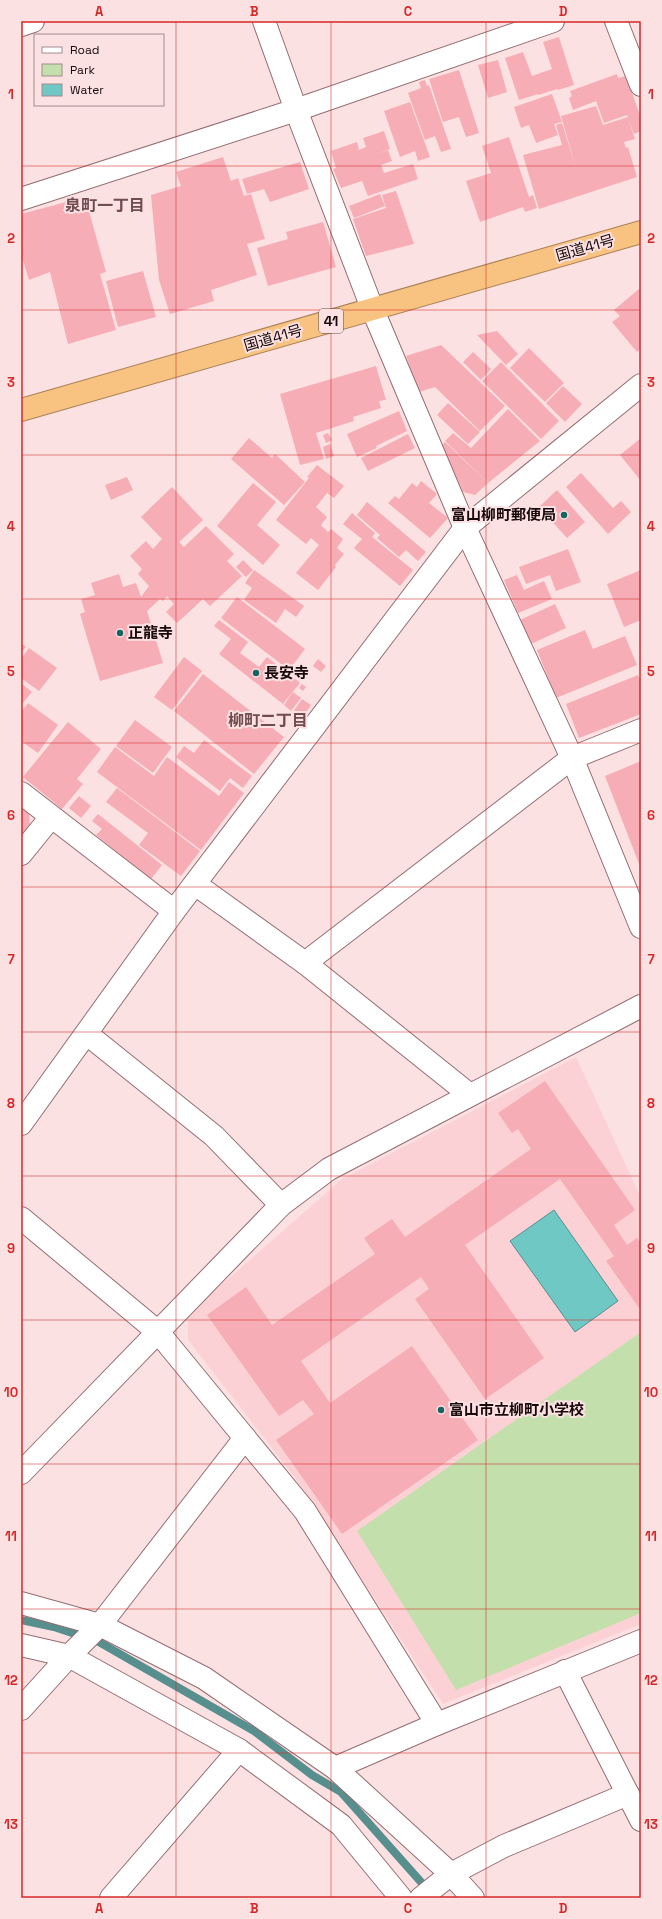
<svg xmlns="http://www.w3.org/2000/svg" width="662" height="1919" font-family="'Space Grotesk','Noto Sans JP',sans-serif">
  <rect width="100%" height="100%" fill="#fce1e3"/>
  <!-- built -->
  <polygon fill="#fcd1d5" points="576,1057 641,1198 641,1624 443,1704 296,1479 188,1340 188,1314 342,1179"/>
  <!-- green -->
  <polygon fill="#c3e0ac" points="641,1332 641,1613 456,1690 357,1531"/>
  <!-- water -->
  <polygon fill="#70c8c4" stroke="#568f8d" points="554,1210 618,1301 575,1332 510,1241"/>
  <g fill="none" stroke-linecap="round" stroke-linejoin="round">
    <!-- stream -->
    <polyline stroke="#568f8d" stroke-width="8" points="21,1620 54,1627 99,1642 254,1731 312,1775 341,1792 429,1891"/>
  </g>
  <!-- building -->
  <g fill="#f6adb6">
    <polygon points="559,37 574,85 558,90 557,89 538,95 538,94 519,100 505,58 523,52 532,76 552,69 543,42"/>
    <polygon points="498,60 507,92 488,98 478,65"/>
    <polygon points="459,70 479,133 466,137 459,117 443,122 429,79"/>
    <polygon points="617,74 618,78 626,76 641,118 641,131 634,134 628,119 635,139 624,142 626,148 628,147 637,177 539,209 523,155 562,145 556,125 562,123 576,168 561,116 596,106 603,125 628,117 627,115 604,123 596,101 573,110 569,98 572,96 570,91"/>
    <polygon points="425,80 427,86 429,85 451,149 441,152 435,136 425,140 408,93 421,88 419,82"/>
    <polygon points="552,94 562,122 554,124 558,135 536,143 529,125 521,128 514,107"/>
    <polygon points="410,102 430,157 418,161 415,151 400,157 384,111"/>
    <polygon points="384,131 390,149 368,157 388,150 392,161 381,165 384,173 413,164 418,179 368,196 362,181 341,188 333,169 336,168 331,151 357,142 359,150 366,147 363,138"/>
    <polygon points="509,137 529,197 533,195 537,208 525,212 523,207 480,222 466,181 491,173 482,146"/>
    <polygon points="223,157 231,181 238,178 244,196 251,194 265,239 247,244 257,275 211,290 214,301 170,314 159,280 151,195 181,186 176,172"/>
    <polygon points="300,162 309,189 270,202 264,189 247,194 242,179"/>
    <polygon points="396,191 414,244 366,256 353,219 386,208 382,195"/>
    <polygon points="380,194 385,206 354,218 349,206"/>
    <polygon points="85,197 106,272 100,274 116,330 68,344 50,272 29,280 21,254 21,214"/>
    <polygon points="323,222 336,267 268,286 257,248 288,239 286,232"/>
    <polygon points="143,271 156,317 118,327 106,281"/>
    <polygon points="639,289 641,290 641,348 637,352 612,322 620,316 614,310"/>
    <polygon points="497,331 518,354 506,365 477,335"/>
    <polygon points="441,345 505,406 480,431 435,387 419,392 406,356"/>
    <polygon points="529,348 564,383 545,402 510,368"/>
    <polygon points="473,352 491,369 481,380 463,362"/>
    <polygon points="501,362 559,421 541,439 482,381"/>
    <polygon points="376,366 386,400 379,401 381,408 353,417 354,421 316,433 324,459 300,465 280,394"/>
    <polygon points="563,386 582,404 565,422 546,403"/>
    <polygon points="448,403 480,432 468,444 437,415"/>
    <polygon points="508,409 540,441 488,483 445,441 453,433 471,448"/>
    <polygon points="399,411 407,431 376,446 377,448 357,457 347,434"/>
    <polygon points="328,433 332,440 326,443 323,435"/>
    <polygon points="408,434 415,448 368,471 361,458"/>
    <polygon points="249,438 272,458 275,454 305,482 284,505 231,459"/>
    <polygon points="641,438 641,481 620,455"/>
    <polygon points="445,442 488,483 475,495 463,492 442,445"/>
    <polygon points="330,444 334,456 326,459 323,447"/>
    <polygon points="317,465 344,486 334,498 327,493 316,507 327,517 321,525 328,532 331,529 343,539 337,548 344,554 335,565 336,567 318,590 296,573 319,545 311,538 306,544 276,520 309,478 307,477"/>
    <polygon points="581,473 613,508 621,501 631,512 608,534 566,487"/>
    <polygon points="127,477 133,490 111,500 105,485"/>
    <polygon points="421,481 437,494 429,503 448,518 430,538 388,503 395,496 399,499 412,483 417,487"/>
    <polygon points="253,483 276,502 257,525 280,545 263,565 217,526"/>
    <polygon points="172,487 203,520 179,542 184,547 206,526 234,554 227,561 242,576 210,606 203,599 177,623 166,612 174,604 167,596 163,601 160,599 147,611 163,663 100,681 80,614 85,612 81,599 95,595 91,583 119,574 123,587 136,583 141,597 149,586 138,574 142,569 130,556 146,541 153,549 162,539 141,517"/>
    <polygon points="557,490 585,522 567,538 539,507"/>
    <polygon points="367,502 426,552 418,561 406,550 399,557 377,538 380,535 357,515"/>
    <polygon points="352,513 375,533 372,537 413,570 400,586 354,548 362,539 343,524"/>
    <polygon points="568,549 581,582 556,591 550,575 526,584 519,567"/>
    <polygon points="243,560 253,570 246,577 236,567"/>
    <polygon points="254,570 304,606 296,617 285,609 276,623 244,600 252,588 245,583"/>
    <polygon points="641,570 641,620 624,627 607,584"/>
    <polygon points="517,575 524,590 544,581 552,599 518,613 504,580"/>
    <polygon points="237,597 305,649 289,670 221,618"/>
    <polygon points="555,604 566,628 531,644 520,620"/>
    <polygon points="219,620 248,642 240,653 259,667 267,657 300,683 283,704 219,654 231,639 214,626"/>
    <polygon points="585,630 593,649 625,636 637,665 556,698 537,650"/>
    <polygon points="21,643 26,647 21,652"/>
    <polygon points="29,648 57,668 39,691 21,678 21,659"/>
    <polygon points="184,657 202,671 172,710 154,697"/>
    <polygon points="318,659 326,666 321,672 313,666"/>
    <polygon points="203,674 284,737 254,774 174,711"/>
    <polygon points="638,675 641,683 641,714 579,738 566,704"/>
    <polygon points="21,683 32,692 21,705"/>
    <polygon points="302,684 306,687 303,691 299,688"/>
    <polygon points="293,692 301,698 291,711 284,705"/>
    <polygon points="302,699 311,705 302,718 293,712"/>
    <polygon points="28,703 58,725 38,753 21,741 21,712"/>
    <polygon points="135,720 172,747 153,773 116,746"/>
    <polygon points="68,722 101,749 77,779 83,784 62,809 23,777"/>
    <polygon points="204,740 252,776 243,788 230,778 220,791 176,757 184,746 194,753"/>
    <polygon points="115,747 154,776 167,757 219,796 229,782 244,793 201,850 97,772"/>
    <polygon points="641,761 641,869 605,776"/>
    <polygon points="117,788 200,851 181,876 139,845 148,833 106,802"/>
    <polygon points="79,796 91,806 81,818 69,808"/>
    <polygon points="21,806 29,813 30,825 21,836"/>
    <polygon points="98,814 162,865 151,879 96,835 102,829 92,821"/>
    <polygon points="545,1081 635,1210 614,1225 627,1245 637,1238 641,1243 641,1307 639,1308 606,1261 614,1256 560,1179 465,1245 544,1358 485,1399 415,1299 429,1289 421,1277 301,1361 330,1403 412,1346 478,1440 342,1534 276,1440 314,1414 303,1400 279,1416 207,1315 246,1287 272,1325 375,1254 364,1238 392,1219 405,1237 531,1149 518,1129 512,1133 498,1113"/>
  </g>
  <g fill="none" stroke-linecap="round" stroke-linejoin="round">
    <!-- street casing -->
    <g stroke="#946d71" stroke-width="24">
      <g id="street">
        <polyline points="264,21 296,110 372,308 465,528 572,758 641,927"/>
        <polyline points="616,21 641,85"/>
        <polyline points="21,25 33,21"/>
        <polyline points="21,199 296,110 553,21"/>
        <polyline points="21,793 174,911"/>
        <polyline points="21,854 51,817"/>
        <polyline points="195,884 305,963 470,1095"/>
        <polyline points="305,963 572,758 641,730"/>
        <polyline points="87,1034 214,1136 281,1205"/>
        <polyline points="21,1124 174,911 465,528 641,385"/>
        <polyline points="21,1218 158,1332 245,1438 305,1511 437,1724"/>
        <polyline points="21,1473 281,1205 329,1169 641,1006"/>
        <polyline points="21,1603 100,1625 204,1678 335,1768 451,1874 473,1898"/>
        <polyline points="21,1645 69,1656 239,1750 341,1825 401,1898"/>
        <polyline points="565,1671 641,1820"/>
        <polyline points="21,1709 69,1656 100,1625 245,1438"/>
        <polyline points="335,1768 437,1724 641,1641"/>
        <polyline points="111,1898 239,1750"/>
      </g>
    </g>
    <!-- secondary casing -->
    <g stroke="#946d71" stroke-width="24">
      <polyline id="secondary" points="421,1898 451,1874 504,1846 628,1794"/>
    </g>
    <!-- highway casing -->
    <g stroke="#aa8258" stroke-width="24">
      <polyline id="highway" points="21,410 641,232"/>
    </g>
    <!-- street -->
    <use href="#street" stroke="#fff" stroke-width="22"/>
    <!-- secondary -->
    <use href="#secondary" stroke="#fff" stroke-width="22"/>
    <!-- highway -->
    <use href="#highway" stroke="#f8c381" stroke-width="22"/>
  </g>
  <!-- grid -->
  <path fill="none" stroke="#d62828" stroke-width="1" stroke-opacity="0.55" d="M176,21V1898M331,21V1898M486,21V1898M21,166H641M21,310H641M21,455H641M21,599H641M21,743H641M21,887H641M21,1032H641M21,1176H641M21,1320H641M21,1464H641M21,1609H641M21,1753H641"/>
  <!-- markers -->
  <g fill="#166562" stroke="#fce1e3" stroke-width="1.5">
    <circle cx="564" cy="515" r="4"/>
    <circle cx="120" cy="633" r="4"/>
    <circle cx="256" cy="673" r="4"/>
    <circle cx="441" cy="1410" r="4"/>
  </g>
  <g text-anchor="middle" stroke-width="4" stroke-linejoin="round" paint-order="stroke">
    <!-- shield labels -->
    <rect fill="#fce1e3" stroke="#5c4a4c" stroke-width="1" x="319" y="309" width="24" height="24" rx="3"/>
    <g font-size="14" font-weight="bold" fill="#180a0c">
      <text x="331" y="326">41</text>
    </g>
    <!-- street labels -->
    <g font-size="15" fill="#180a0c" stroke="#fce1e3">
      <text transform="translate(585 248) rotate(-16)" y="5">国道41号</text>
      <text transform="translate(273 338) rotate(-16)" y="5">国道41号</text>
    </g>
    <!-- poi labels -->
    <g font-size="15" font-weight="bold" fill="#180a0c" stroke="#fce1e3" text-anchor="start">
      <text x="556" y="520" text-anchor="end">富山柳町郵便局</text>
      <text x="128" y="638">正龍寺</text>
      <text x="264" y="678">長安寺</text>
      <text x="449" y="1415">富山市立柳町小学校</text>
    </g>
    <!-- neighbourhood labels -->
    <g font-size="16" font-weight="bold" fill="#704b4f" stroke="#fce1e3">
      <text x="105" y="211">泉町一丁目</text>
      <text x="268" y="726">柳町二丁目</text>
    </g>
  </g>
  <!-- border -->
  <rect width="662" height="1919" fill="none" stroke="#fce1e3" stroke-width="44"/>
  <!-- legend -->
  <rect x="34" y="34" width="130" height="72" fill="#fce1e3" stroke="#a18b8d"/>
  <rect x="42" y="47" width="20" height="6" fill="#ffffff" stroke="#a18b8d"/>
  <text x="70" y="54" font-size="12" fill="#180a0c">Road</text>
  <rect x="42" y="64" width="20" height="12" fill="#c3e0ac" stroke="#a18b8d"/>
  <text x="70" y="74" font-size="12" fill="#180a0c">Park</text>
  <rect x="42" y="84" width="20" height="12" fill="#70c8c4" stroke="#a18b8d"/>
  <text x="70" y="94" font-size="12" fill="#180a0c">Water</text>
  <rect x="22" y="22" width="618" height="1875" fill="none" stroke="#d62828" stroke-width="1.5"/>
  <g font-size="13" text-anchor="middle" font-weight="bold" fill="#d62828">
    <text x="99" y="16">A</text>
    <text x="254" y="16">B</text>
    <text x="408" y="16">C</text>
    <text x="563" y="16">D</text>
    <text x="11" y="99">1</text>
    <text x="651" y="99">1</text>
    <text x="11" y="243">2</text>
    <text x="651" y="243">2</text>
    <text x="11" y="387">3</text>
    <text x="651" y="387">3</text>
    <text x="11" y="531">4</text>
    <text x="651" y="531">4</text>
    <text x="11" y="676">5</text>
    <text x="651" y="676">5</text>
    <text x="11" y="820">6</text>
    <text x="651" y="820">6</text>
    <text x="11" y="964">7</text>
    <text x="651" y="964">7</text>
    <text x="11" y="1108">8</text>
    <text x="651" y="1108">8</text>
    <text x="11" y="1253">9</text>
    <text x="651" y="1253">9</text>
    <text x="11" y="1397">10</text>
    <text x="651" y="1397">10</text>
    <text x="11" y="1541">11</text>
    <text x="651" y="1541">11</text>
    <text x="11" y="1685">12</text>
    <text x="651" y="1685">12</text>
    <text x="11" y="1829">13</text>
    <text x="651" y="1829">13</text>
    <text x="99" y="1913">A</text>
    <text x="254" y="1913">B</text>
    <text x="408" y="1913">C</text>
    <text x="563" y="1913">D</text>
  </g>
</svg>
